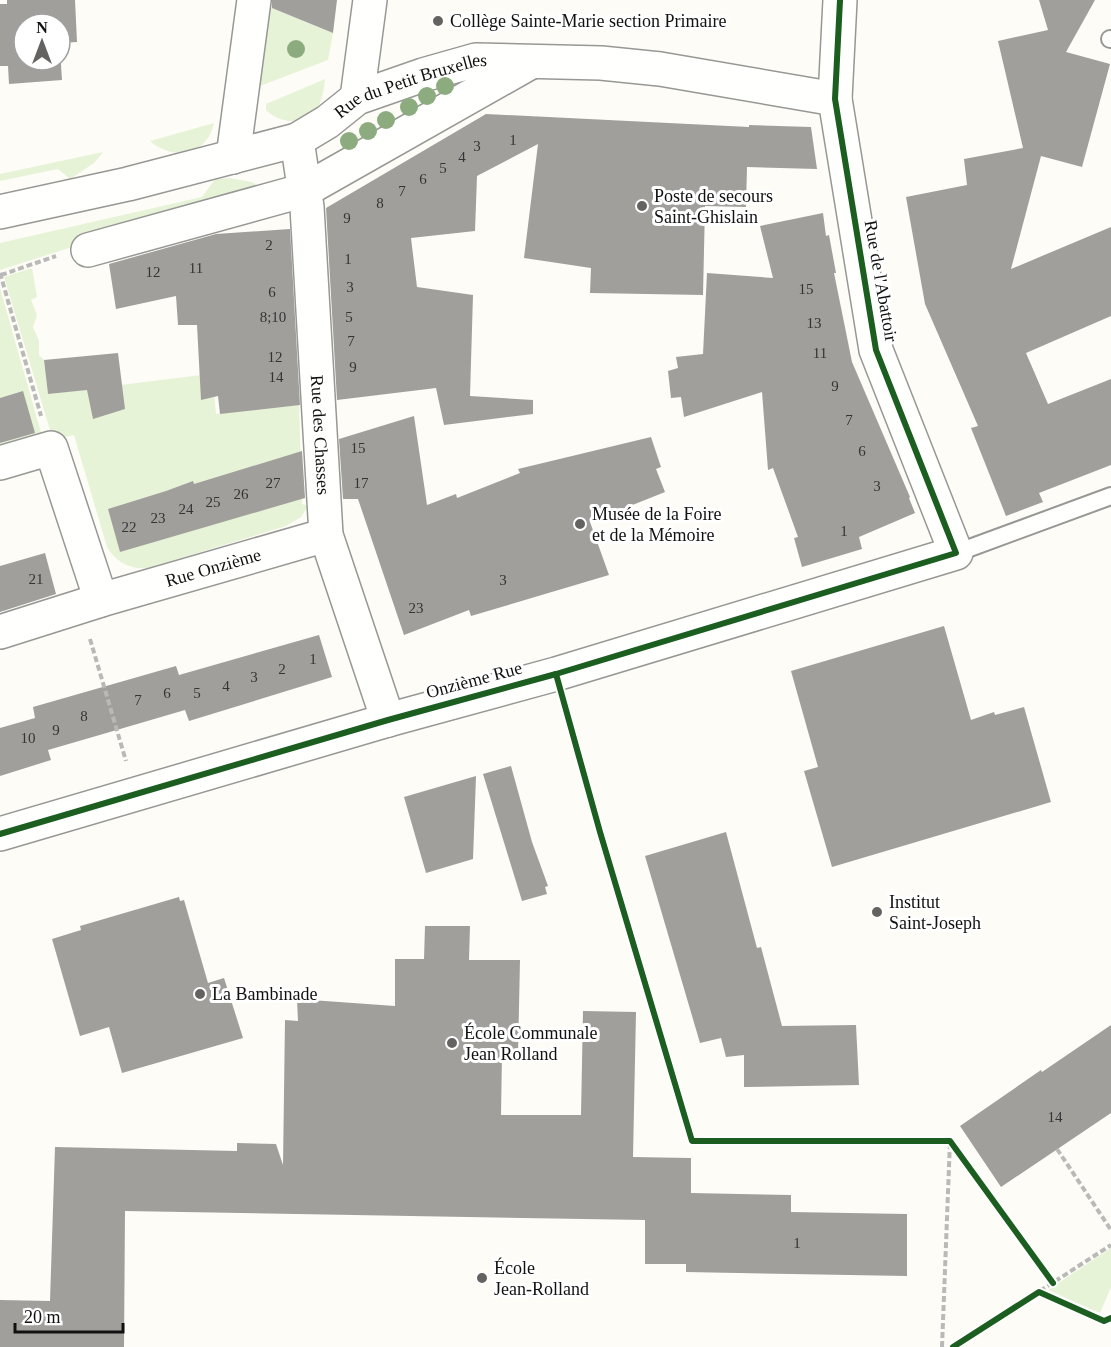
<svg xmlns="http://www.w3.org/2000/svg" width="1111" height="1347" font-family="'Times New Roman',serif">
  <rect width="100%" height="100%" fill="#fdfcf7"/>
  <!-- green -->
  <g fill="#e7f3d7">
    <polygon points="270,7 333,33 328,60 260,86"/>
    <path d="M325,79C324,91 321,108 311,115C297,126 277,121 266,110V104Z"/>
    <path d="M214,123C207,156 173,161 150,141Z"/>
    <polygon points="103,152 94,163 70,179 58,169 0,181 0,174"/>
    <polygon points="230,178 252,182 261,187 0,270 0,243 202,197 215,179"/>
    <path d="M32,268L37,297L31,300L37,315L33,327L39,341V355L44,360L48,394L201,375L214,393L216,414L299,404L302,504L308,506L301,517L286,526L148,568C130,570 116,562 107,547L74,435L53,440L4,277Z"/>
    <polygon points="0,288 44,443 0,456"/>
    <polygon points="1111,1248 1111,1287 1100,1313 1048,1290"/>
  </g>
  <!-- building -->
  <g fill="#a19f9c">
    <polygon points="7,0 75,0 77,42 60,43 60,24 24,24 24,60 60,60 60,49 62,80 9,84 8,66 0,66 0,4 7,4"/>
    <polygon points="272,0 337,0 333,33 272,8"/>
    <polygon points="1039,0 1095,0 1066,52 1110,64 1082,167 1041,156 1011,269 1111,227 1111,316 1026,353 1048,404 1111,379 1111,465 1039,493 1043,502 1006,516 971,428 978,426 925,304 906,197 967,185 964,159 1023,148 998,41 1048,30"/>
    <polygon points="486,114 749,127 749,125 811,127 817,169 747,167 746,207 705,206 703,295 590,293 591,268 524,258 538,144 477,176 475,231 411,238 417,287 473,295 470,396 533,400 533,414 444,425 436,388 337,400 326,208"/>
    <polygon points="823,213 826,236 829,235 836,273 834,273 852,362 910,497 909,498 915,513 859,537 862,549 802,567 794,538 798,537 773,468 768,470 762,392 684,417 681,397 671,398 668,371 678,368 676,357 703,354 707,273 773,278 760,226"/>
    <polygon points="290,229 300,405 220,414 218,396 201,400 197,325 178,325 176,296 116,309 109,264 216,234"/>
    <polygon points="118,353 125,409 93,419 87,390 48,394 44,360"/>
    <polygon points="23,391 35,433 0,443 0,398"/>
    <polygon points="414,416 427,505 456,494 457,498 520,473 518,469 651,437 661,467 656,469 665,492 590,522 609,575 471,616 469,610 404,635 358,499 343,499 339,439"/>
    <polygon points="302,451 305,498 120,552 108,509 166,491 193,481 194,484"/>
    <polygon points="45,553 56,594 0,612 0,566"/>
    <polygon points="944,626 971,720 994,712 995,715 1024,707 1051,802 832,867 804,771 818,767 791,671"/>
    <polygon points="319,635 332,677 189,721 185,710 103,734 48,750 51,760 0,776 0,728 35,718 33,707 176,666 179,675"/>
    <polygon points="511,766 532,842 548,886 545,887 547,894 522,901 483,774"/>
    <polygon points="476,776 473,859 426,873 404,797"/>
    <polygon points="726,832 757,948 761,947 782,1026 856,1025 859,1085 744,1087 744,1055 726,1057 721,1038 700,1043 645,856"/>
    <polygon points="179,897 180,901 184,900 208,983 224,978 243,1038 122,1073 109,1027 80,1036 52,939 81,930 80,926"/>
    <polygon points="425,926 470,926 469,960 520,960 518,1054 502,1054 501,1115 581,1115 583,1011 636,1012 633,1157 691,1158 691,1193 791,1195 791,1212 907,1214 907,1276 686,1272 686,1264 645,1264 645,1220 125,1211 124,1347 0,1347 0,1300 50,1301 55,1147 237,1151 237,1143 276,1144 283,1165 285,1020 298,1021 297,999 395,1006 395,959 424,959"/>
    <polygon points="1111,1025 1111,1113 1001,1187 960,1126 1041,1070 1042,1072"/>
  </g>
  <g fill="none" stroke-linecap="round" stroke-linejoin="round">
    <!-- service casing -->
    <g stroke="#979795" stroke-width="20">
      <g id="service">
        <polyline points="1110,39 1111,39"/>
        <polyline points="956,553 1111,496"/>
      </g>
    </g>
    <!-- minor casing -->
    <g stroke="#979795" stroke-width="36">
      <g id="minor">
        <polyline points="357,98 370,0"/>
        <path id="s1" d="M297,140L307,207L326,535L388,720"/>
        <polyline points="233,157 254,0"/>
        <path id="s2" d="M0,212L128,184L297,140L327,122L357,98L423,75L476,60L601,63L660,69L835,99"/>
        <polyline points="88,250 305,190 531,62"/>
        <path id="s3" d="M0,463L51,448L101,600L326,535"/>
        <polyline points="0,632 101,600"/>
        <polyline points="0,834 388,720 556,674 956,553 876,350 835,99 840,0"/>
      </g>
    </g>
    <!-- path -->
    <g stroke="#b9b9b8" stroke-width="4" stroke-dasharray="6 3" stroke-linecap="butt">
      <polyline points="0,273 41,416"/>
      <polyline points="1,275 56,256"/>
      <polyline points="90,639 126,761"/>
      <polyline points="565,706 600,832 692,1141 950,1141 1053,1283"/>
      <polyline points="1057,1149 1111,1230"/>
      <polyline points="1040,1291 1111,1245"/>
      <polyline points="942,1347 950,1141"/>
      <polyline points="953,1347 1039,1292 1104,1321"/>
    </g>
    <!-- service -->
    <use href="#service" stroke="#fffffe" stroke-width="16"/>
    <!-- minor -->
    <use href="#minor" stroke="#fffffe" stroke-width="33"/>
    <!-- cycleway casing -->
    <g stroke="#fff" stroke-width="10">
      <g id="cycleway">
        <polyline points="556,674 600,832 692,1141 950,1141 1053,1283"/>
        <polyline points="0,834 388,720 556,674 956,553 876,350 835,99 840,0"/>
        <polyline points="953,1347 1039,1292 1104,1321 1111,1318"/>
      </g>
    </g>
    <!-- cycleway -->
    <use href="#cycleway" stroke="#1b5e20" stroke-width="6"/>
  </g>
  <!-- trees -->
  <g fill="#8cac80">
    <circle cx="296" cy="49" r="9"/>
    <circle cx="445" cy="86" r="9"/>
    <circle cx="427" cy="96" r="9"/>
    <circle cx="409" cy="107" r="9"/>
    <circle cx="386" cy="120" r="9"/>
    <circle cx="368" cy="131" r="9"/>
    <circle cx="349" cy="141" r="9"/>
  </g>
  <!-- markers -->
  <g fill="#646362" stroke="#fff" stroke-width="2">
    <circle cx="438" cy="21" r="6"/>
    <circle cx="642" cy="206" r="6"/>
    <circle cx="580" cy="524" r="6"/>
    <circle cx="877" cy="912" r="6"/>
    <circle cx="200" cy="994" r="6"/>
    <circle cx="452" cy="1043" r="6"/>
    <circle cx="482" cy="1278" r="6"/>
  </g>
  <g text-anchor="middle" stroke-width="6" stroke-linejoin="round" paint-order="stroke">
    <!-- number labels -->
    <g font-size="15" fill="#353434">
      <text x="513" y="145">1</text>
      <text x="477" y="151">3</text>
      <text x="462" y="162">4</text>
      <text x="443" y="173">5</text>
      <text x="423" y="184">6</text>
      <text x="402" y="196">7</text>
      <text x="380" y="208">8</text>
      <text x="347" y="223">9</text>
      <text x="269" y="250">2</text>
      <text x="348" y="264">1</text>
      <text x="196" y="273">11</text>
      <text x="153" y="277">12</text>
      <text x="350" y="292">3</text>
      <text x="806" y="294">15</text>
      <text x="272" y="297">6</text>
      <text x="273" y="322">8;10</text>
      <text x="349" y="322">5</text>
      <text x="814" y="328">13</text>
      <text x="351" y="346">7</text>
      <text x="820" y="358">11</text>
      <text x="275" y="362">12</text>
      <text x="353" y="372">9</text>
      <text x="276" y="382">14</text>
      <text x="835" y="391">9</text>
      <text x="849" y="425">7</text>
      <text x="358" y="453">15</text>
      <text x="862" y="456">6</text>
      <text x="273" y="488">27</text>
      <text x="361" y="488">17</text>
      <text x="877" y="491">3</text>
      <text x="241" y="499">26</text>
      <text x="213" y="507">25</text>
      <text x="186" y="514">24</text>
      <text x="158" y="523">23</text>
      <text x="129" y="532">22</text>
      <text x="844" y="536">1</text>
      <text x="36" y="584">21</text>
      <text x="503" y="585">3</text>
      <text x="416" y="613">23</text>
      <text x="313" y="664">1</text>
      <text x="282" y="674">2</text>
      <text x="254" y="682">3</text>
      <text x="226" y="691">4</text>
      <text x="167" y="698">6</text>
      <text x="197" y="698">5</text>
      <text x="138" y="705">7</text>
      <text x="84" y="721">8</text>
      <text x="56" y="735">9</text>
      <text x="28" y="743">10</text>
      <text x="1055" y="1122">14</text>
      <text x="797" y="1248">1</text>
    </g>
    <!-- poi labels -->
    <g font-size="18" fill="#111" stroke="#fff" text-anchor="start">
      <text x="450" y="27">Collège Sainte-Marie section Primaire</text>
      <text x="654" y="202">Poste de secours<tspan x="654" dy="21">Saint-Ghislain</tspan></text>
      <text x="592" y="520">Musée de la Foire<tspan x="592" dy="21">et de la Mémoire</tspan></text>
      <text x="889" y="908">Institut<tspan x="889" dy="21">Saint-Joseph</tspan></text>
      <text x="212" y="1000">La Bambinade</text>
      <text x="464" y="1039">École Communale<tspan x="464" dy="21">Jean Rolland</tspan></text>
      <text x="494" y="1274">École<tspan x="494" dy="21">Jean-Rolland</tspan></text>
    </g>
    <!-- street labels -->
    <g font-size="18" fill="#111" stroke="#fff">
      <text dy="6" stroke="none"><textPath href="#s2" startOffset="434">Rue du Petit Bruxelles</textPath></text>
      <text transform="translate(881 281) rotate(80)" y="6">Rue de l'Abattoir</text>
      <text dy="6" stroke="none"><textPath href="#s1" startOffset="296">Rue des Chasses</textPath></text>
      <text dy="6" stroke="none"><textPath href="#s3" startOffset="330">Rue Onzième</textPath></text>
      <text transform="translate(474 680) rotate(-15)" y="6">Onzième Rue</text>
    </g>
  </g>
  <!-- north arrow -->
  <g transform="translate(42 42)"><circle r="28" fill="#ffffff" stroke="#a0a0a0" stroke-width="1.5"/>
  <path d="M0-4.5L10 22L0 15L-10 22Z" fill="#646362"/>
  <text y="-9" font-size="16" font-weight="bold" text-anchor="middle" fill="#111111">N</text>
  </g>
  <!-- scale -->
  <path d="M15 1323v9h108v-9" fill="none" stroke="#111111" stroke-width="3"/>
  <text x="24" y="1323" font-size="18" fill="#111111" stroke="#ffffff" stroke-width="4.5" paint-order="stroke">20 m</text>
</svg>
